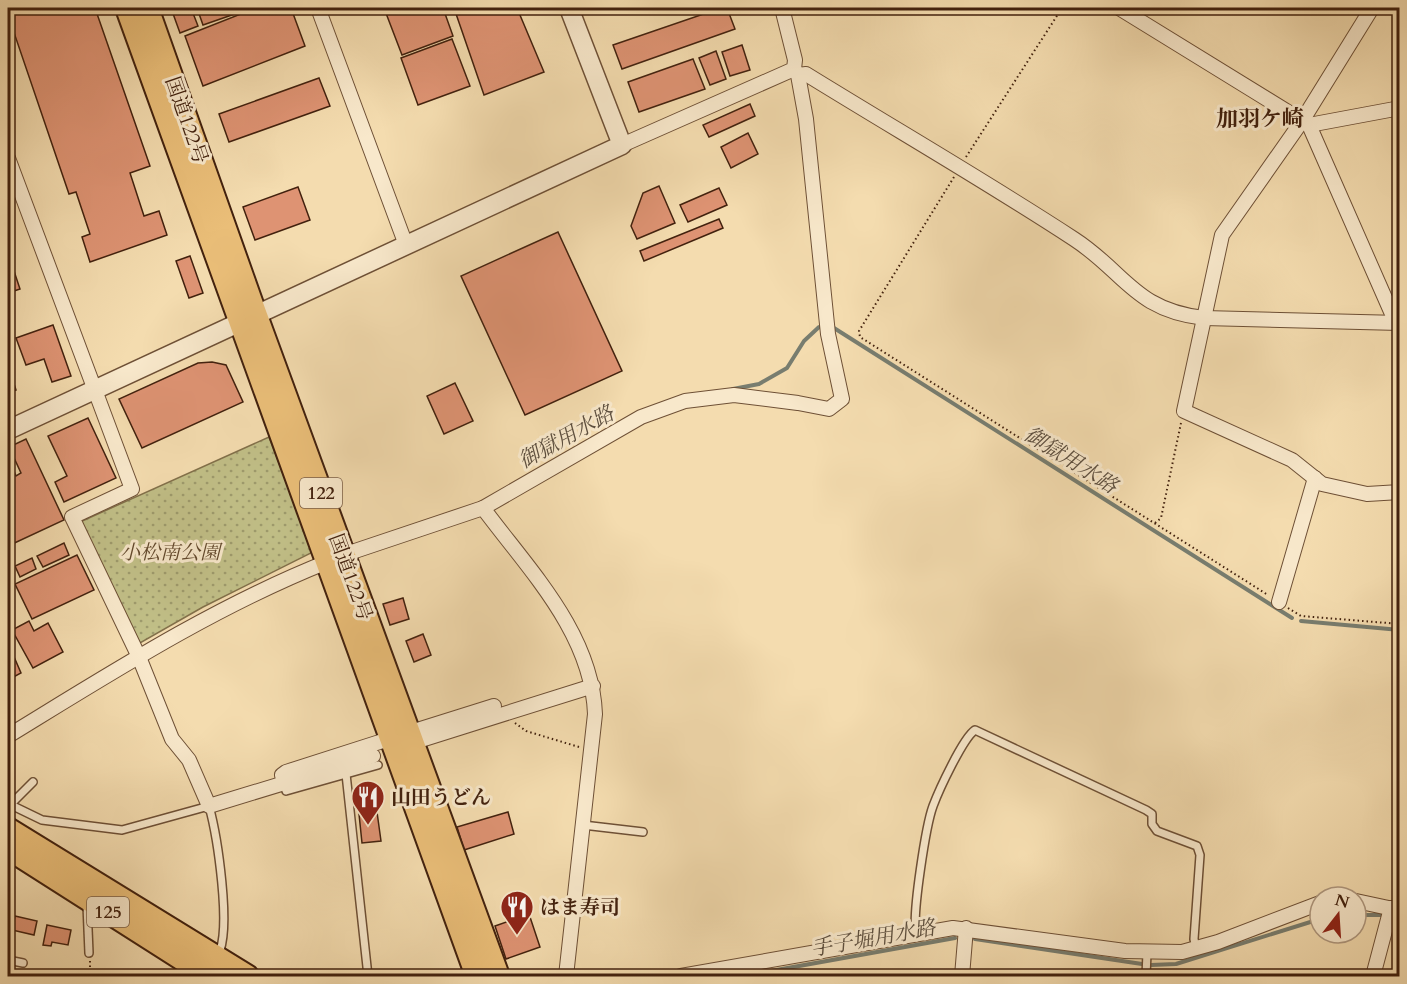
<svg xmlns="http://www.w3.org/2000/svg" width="1407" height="984" font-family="Cardo,'Noto Serif JP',serif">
  <defs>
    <pattern id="park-dots" width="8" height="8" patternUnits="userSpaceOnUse" patternTransform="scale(1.5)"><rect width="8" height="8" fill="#c1bf87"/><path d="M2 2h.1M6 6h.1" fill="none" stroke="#9e9b6d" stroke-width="1.8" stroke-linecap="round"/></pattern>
  </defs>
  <rect width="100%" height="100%" fill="#f4dcaf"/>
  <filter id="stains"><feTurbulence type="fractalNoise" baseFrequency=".00333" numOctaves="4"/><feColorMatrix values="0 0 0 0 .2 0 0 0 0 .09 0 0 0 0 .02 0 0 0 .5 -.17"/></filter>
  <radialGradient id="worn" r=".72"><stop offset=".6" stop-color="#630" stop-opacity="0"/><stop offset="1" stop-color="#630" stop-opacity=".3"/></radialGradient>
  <!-- park -->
  <polygon fill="url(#park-dots)" stroke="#82704a" stroke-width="1.5" points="269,437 313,552 203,607 140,643 80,522"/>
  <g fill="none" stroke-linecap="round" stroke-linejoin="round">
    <!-- stream -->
    <g stroke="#787d6f" stroke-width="4">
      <polyline points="834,328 1292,618"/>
      <polyline points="733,389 759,384 787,368 804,341 819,327"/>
      <polyline points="1301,621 1400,630"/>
      <polyline points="1356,915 1382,915"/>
      <polyline points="1398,918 1400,918"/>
      <polyline points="975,939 1142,964"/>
      <polyline points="1151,965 1176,964 1320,919"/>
      <polyline points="760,973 955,938"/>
      <polyline points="738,976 742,976"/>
    </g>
  </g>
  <!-- building -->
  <g fill="#de9373" stroke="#42210e" stroke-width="1.5">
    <polygon points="8,8 95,8 150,166 130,173 144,216 159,211 167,235 90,262 82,237 90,234 76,192 69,194 8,15"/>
    <polygon points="171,8 191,8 198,26 180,33"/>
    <polygon points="197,8 252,8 203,25"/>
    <polygon points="256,8 291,8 305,46 203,86 185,36"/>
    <polygon points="384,8 443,8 453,36 402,55"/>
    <polygon points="454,8 517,8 544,72 484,95"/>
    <polygon points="721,8 727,8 735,29 622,69 613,45"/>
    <polygon points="452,39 470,86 418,105 401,58"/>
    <polygon points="742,45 750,70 730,76 722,52"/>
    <polygon points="716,51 726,79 710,85 699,58"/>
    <polygon points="693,59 705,89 639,112 628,82"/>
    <polygon points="319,78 330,106 229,142 219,114"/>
    <polygon points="750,104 755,116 709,137 703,125"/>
    <polygon points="748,133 758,154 731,168 721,147"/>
    <polygon points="659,186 675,223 637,239 631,226 643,193"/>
    <polygon points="298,187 310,220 255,240 243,207"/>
    <polygon points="719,188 727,205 688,222 680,205"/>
    <polygon points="719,219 723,228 644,261 640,251"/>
    <polygon points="558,232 622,371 525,415 461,276"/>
    <polygon points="8,253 20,289 8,293"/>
    <polygon points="190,256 203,293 189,298 176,261"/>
    <polygon points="53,325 71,376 52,382 44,359 26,365 16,338"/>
    <polygon points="212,362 226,365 243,402 142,448 119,399 198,363"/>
    <polygon points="8,365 16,390 8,393"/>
    <polygon points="455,383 473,421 444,434 427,396"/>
    <polygon points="88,418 116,478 64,502 55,482 67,476 48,436"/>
    <polygon points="26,439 64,520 8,546 8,457 16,476 21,473 9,447"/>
    <polygon points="64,543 69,555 43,567 37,556"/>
    <polygon points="77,555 94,590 32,619 15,584"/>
    <polygon points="32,558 36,569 20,577 15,566"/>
    <polygon points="403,598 409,619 390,625 383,604"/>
    <polygon points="29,621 34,631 48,623 63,652 33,668 12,630"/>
    <polygon points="423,634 431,655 414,662 406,641"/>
    <polygon points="8,643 21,673 8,680"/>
    <polygon points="377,812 381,841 362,843 359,814"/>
    <polygon points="508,812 514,834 464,850 457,827"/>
    <polygon points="529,914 540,947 506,959 495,926"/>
    <polygon points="15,916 37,921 34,935 12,930"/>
    <polygon points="47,925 71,930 68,945 52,942 51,946 43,945"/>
  </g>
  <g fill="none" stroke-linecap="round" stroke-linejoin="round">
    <!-- service casing -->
    <g stroke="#6e5036" stroke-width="10">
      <g id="service">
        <polyline points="346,774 368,976"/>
        <polyline points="284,783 286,791 378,765"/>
        <path d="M11,805L42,820L122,830L209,806C217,835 232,929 218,955"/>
        <polyline points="9,806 33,782"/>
        <polyline points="583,825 643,832"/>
        <polyline points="87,905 89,953"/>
        <path d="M916,933C912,914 926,825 933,806C939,790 963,738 975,730L1146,810L1152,814V824L1157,831L1197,846L1200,855L1194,939L1196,949"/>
        <polyline points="8,960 23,963"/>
        <polyline points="1146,976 1147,953"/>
      </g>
    </g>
    <!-- minor casing -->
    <g stroke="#6e5036" stroke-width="16">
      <g id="minor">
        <polyline points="318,8 406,245"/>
        <polyline points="1119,8 1309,125 1400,108"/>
        <polyline points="1372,8 1302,121 1222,235 1184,411 1292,460 1322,484 1367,494 1400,492"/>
        <path d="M798,75L806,74C895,129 987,182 1074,239C1125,272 1134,310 1204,318L1400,323"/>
        <polyline points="1309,125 1396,323"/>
        <polyline points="622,145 794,69 795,60 782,8"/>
        <polyline points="8,158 132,489 72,517 139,657 172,739 189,760 209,806 373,756"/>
        <polyline points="483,508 641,417 685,401 734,395 798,403 829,409 842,399 828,334 806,119 798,75 794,69"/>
        <path d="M343,555L483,508C529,570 592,633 595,714L566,976"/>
        <polyline points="1279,602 1315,478"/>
        <polyline points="408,733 494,706"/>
        <path d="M8,736C111,673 214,607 327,562"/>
        <polyline points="424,739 593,686"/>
        <polyline points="284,783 282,775 286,772 392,738"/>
        <polyline points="1356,901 1398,910"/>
        <polyline points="681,976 953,928 1125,951 1182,952 1218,942 1320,903"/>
        <polyline points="962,976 966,928"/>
        <polyline points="1373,976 1391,908"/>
      </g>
    </g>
    <!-- tertiary casing -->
    <g stroke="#6e5036" stroke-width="21">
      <polyline id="tertiary" points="8,430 622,145 569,8"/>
    </g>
    <!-- trunk casing -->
    <g stroke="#42210e" stroke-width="26">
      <g id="trunk">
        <polyline points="127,8 477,976"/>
        <polyline points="147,8 255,313 498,976"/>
        <polyline points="8,829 247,976"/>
        <polyline points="8,848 209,976"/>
      </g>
    </g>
    <!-- path -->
    <g stroke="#42210e" stroke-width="2" stroke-dasharray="1.5 3" stroke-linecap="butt">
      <polyline points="966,157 1062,8"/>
      <polyline points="954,177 859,331 860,337 1268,595"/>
      <polyline points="1155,523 1161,518 1181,423"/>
      <polyline points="1288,608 1301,616 1400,624"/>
      <polyline points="515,723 526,731 579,747"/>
      <polyline points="90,961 90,976"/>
    </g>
    <!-- service -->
    <use href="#service" stroke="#f8e8cb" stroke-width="7"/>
    <!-- minor -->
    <use href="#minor" stroke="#f8e8cb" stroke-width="14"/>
    <!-- tertiary -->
    <use href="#tertiary" stroke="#f8e8cb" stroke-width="18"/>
    <!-- trunk -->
    <use href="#trunk" stroke="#eabe78" stroke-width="22"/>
  </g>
  <!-- icons -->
  <defs>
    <g id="restaurant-pin" transform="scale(1.725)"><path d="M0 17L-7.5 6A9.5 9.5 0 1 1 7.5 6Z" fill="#8f2418" stroke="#f8e8cb"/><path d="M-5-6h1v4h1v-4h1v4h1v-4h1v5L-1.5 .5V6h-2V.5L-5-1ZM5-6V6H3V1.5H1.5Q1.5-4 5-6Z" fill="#fff"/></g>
  </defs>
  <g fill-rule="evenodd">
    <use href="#restaurant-pin" x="368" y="797"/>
    <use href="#restaurant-pin" x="517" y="907"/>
  </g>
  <g text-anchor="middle" stroke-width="6" stroke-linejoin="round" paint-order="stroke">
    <!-- shield labels -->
    <g fill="#f8e8cb" stroke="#795d47" stroke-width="1.5">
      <rect x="300" y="478" width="42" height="30" rx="4.5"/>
      <rect x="87" y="897" width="42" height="30" rx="4.5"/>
    </g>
    <g font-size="18" font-weight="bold" fill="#42210e">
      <text x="321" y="499">122</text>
      <text x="108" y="918">125</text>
    </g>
    <!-- street labels -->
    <g font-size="20" fill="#42210e" stroke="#f8e8cb">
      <text transform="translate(187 120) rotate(71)" y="7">国道122号</text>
      <text transform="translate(351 577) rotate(70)" y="7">国道122号</text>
    </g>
    <!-- park labels -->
    <g font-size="20" font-style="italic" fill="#62482c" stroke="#f8e8cb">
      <text x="170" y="559">小松南公園</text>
    </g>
    <!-- poi labels -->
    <g font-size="20" font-weight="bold" fill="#42210e" stroke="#f8e8cb" text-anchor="start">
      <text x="391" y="804">山田うどん</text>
      <text x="540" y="914">はま寿司</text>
    </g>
    <!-- water labels -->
    <g font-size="21" font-style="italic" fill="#5d4f3f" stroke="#f8e8cb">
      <text transform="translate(566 437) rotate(-29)" y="7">御獄用水路</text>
      <text transform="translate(1071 460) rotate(32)" y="7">御獄用水路</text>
      <text transform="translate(873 938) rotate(-10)" y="7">手子堀用水路</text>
    </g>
    <!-- quarter labels -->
    <g font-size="22" font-weight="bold" fill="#42210e" stroke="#f8e8cb">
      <text x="1260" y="126">加羽ケ崎</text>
    </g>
  </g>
  <!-- margin -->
  <rect width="1407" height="984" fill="none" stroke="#f4dcaf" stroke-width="30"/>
  <rect x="9" y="9" width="1389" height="966" fill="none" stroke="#42210e" stroke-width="3"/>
  <rect x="15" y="15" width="1377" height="954" fill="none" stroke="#42210e" stroke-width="1.5"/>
  <!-- north arrow -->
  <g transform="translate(1338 915) rotate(17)"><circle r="28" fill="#f8e8cb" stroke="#af987f" stroke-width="1.5"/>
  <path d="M0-4.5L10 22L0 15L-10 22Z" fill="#8f2418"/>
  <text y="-9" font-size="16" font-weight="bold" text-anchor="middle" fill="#42210e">N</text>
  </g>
  <rect width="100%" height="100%" filter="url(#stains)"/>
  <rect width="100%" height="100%" fill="url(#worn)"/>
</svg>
